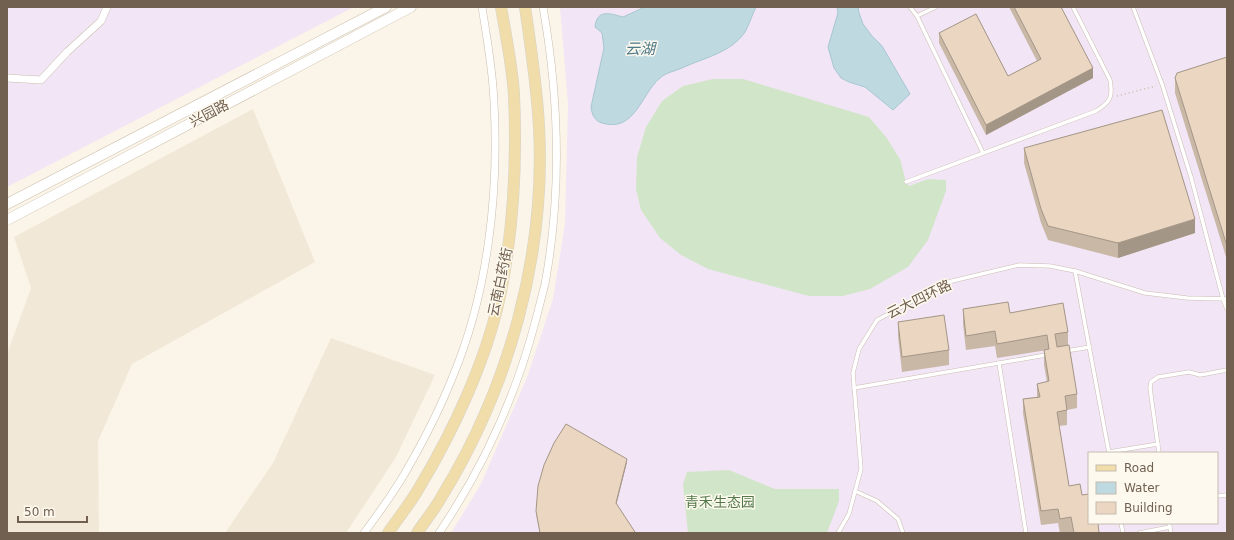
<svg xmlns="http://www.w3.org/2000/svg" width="1234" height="540" font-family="'DejaVu Sans','Noto Sans SC',sans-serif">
  <rect width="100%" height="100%" fill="#faf5e8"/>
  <!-- residential -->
  <g fill="#f1e8d7">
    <polygon points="253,109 315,262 132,364 98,441 99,533 7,533 7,354 31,288 14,237"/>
    <polygon points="331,338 435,375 396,457 346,533 225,533 273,463"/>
  </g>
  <!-- education -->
  <g fill="#f2e5f6" fill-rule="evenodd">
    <polygon points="7,7 354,7 7,187"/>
    <path d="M560,7H1227V533H451L481,484L528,375L553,299L565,224L568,104ZM1089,453H1217V523H1089Z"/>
  </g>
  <!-- garden -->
  <g fill="#d1e6c8">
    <polygon points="713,79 743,79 869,117 886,137 900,159 906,182 909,186 928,179 946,180 946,191 928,240 908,267 870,289 843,296 809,296 708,269 681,255 660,238 641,210 636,189 637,157 646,127 662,101 683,86"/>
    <polygon points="729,470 775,489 839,489 839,501 827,533 688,533 683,484 687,472"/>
  </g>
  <!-- water -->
  <g fill="#bfd9e1" stroke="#a6c7d2">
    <path d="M645,7H756C752,15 749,25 745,32C731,53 703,58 682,68C675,71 665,73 660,78C641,94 635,133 602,123C595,121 592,115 591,107L604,48L602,33L595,27C597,8 611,14 623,17Z"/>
    <polygon points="837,7 858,7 859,13 863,24 872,36 882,46 910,94 893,110 865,87 849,82 841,78 834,68 828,47 838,13"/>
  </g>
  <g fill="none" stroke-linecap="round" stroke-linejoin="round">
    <!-- service casing -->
    <g stroke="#cbbeaf" stroke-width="4.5">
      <g id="service">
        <polyline points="910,7 917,16"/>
        <polyline points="936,7 917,16 983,153"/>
        <polyline points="1133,7 1162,84 1191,177 1223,299 1227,309"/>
        <path d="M906,182L1096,111C1111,102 1113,96 1110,80L1073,7"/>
        <polyline points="1075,271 1109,453"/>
        <polyline points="1066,351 1090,347"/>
        <polyline points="999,363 1026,533"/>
        <polyline points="854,388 1046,355"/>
        <polyline points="1109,452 1158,444"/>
        <polyline points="1159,453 1150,388 1151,382 1158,377 1189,372 1200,375 1206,374 1227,370"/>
        <polyline points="855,491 877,501 898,519 903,533"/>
        <polyline points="1217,496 1227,495"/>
        <polyline points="1121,523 1123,533"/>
        <polyline points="1169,523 1171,533"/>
        <polyline points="838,533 849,514 861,469 853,373 859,349 877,320 948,282 1019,265 1050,266 1075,271 1145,293 1187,298 1227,299"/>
        <polyline points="1139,533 1170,527"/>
      </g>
    </g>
    <!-- minor casing -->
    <g stroke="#cbbeaf" stroke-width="8">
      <g id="minor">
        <polyline points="7,78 41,80 67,52 101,21 107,7"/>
        <path d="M364,533C378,514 393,494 405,473C423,442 440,409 453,376C488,292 499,193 494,103C493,71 487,39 482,7"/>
        <path d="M439,533C483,468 516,396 536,319C539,307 542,296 545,284C562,192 559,98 543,7"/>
      </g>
    </g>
    <!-- secondary casing -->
    <g stroke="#cdbfad" stroke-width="11">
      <g id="secondary">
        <polyline points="7,204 386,7"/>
        <polyline points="7,220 411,7"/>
      </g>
    </g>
    <!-- primary casing -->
    <g stroke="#d7d2ce" stroke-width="12">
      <g id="primary">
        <path d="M388,533C398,518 410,504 419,488C453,432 486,361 500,296C514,229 517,162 514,94C512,65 506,36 501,7"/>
        <path d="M417,533C425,521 435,509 442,496C509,387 546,255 539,127C537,87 531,47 525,7"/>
      </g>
    </g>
    <!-- path -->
    <polyline stroke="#d1bba6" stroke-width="1.5" stroke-dasharray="1 3" stroke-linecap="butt" points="1117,96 1156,86"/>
    <!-- service -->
    <use href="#service" stroke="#fff" stroke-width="3.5"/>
    <!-- minor -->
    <use href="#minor" stroke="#fff" stroke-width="7"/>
    <!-- secondary -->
    <use href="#secondary" stroke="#fff" stroke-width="10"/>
    <!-- primary -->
    <use href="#primary" stroke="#f0dda9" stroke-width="11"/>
  </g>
  <!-- wall -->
  <g fill="#c9b8a6">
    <polygon points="1009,7 1061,7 1093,78 986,135 939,43 939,33 1008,76 1037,61"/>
    <polygon points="1227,57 1227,260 1175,93 1175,78"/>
    <polygon points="1024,148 1195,233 1118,258 1048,240 1041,223 1024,163"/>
    <polygon points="963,309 1010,313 1068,332 1068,345 1077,394 1077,408 1067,410 1067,425 1059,426 1069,486 1082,495 1099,533 1071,533 1071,532 1060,533 1058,523 1041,525 1023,413 1023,399 1037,397 1037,384 1047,382 1044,365 1044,350 1047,350 997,358 995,346 966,350 963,324"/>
    <polygon points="898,322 949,350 949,365 902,372 898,336"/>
    <polygon points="627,462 616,504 635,533 540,533 536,514 536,511"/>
  </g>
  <!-- shaded-wall -->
  <g fill="#a49687">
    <polygon points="1093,68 1093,78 986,135 986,125"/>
    <polygon points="1195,219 1195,233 1118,258 1118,243"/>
    <polygon points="627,459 627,462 616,506 616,503"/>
  </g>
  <!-- building -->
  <g fill="#ead6c1" stroke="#a49687">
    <polygon points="1014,7 1061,7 1093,68 986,125 939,33 976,14 1008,76 1041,59"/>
    <polygon points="1227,57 1227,246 1175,78 1177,73"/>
    <polygon points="1162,110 1195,219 1118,243 1048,226 1041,209 1024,148"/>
    <polygon points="1008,302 1010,313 1063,303 1068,332 1055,334 1057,347 1069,345 1077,394 1065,396 1067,410 1057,412 1069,486 1080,484 1082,495 1089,494 1089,523 1098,523 1099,533 1074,533 1071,517 1060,519 1058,509 1041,511 1023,399 1040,397 1037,384 1049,381 1044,350 1049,349 1047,335 997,344 995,331 966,336 963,309"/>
    <polygon points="944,315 949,350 902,357 898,322"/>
    <polygon points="566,424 627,459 616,503 635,532 634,533 540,533 536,511 538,486 544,465 554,443"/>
  </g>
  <g text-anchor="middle" stroke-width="3" stroke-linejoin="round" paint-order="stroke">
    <!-- street labels -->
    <g font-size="14" fill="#715f4f" stroke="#fdf9ee">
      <text transform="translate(209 113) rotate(-28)" y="5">兴园路</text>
      <text transform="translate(500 282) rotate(-78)" y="5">云南白药街</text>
      <text transform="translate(919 299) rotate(-26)" y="5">云大四环路</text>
    </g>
    <!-- park labels -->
    <g font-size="14" fill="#547a4c" stroke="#fdf9ee">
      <text x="720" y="507">青禾生态园</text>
    </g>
    <!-- water labels -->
    <g font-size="15" font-style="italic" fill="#4f7888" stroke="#fdf9ee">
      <text x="640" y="54">云湖</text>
    </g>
  </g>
  <!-- border -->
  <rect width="1234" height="540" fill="none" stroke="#715f4f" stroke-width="16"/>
  <!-- legend -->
  <rect x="1088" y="452" width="130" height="72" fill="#fdf9ee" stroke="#c5bbae"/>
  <rect x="1096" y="465" width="20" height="6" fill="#f0dda9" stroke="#c5bbae"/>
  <text x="1124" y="472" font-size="12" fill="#715f4f">Road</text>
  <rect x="1096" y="482" width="20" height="12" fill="#bfd9e1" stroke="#c5bbae"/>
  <text x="1124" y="492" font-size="12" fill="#715f4f">Water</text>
  <rect x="1096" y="502" width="20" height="12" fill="#ead6c1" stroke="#c5bbae"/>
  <text x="1124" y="512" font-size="12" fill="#715f4f">Building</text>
  <!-- scale -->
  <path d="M18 516v6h69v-6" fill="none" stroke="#715f4f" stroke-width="2"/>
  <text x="24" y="516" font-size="12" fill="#715f4f" stroke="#fdf9ee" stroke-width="3" paint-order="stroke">50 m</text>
</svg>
